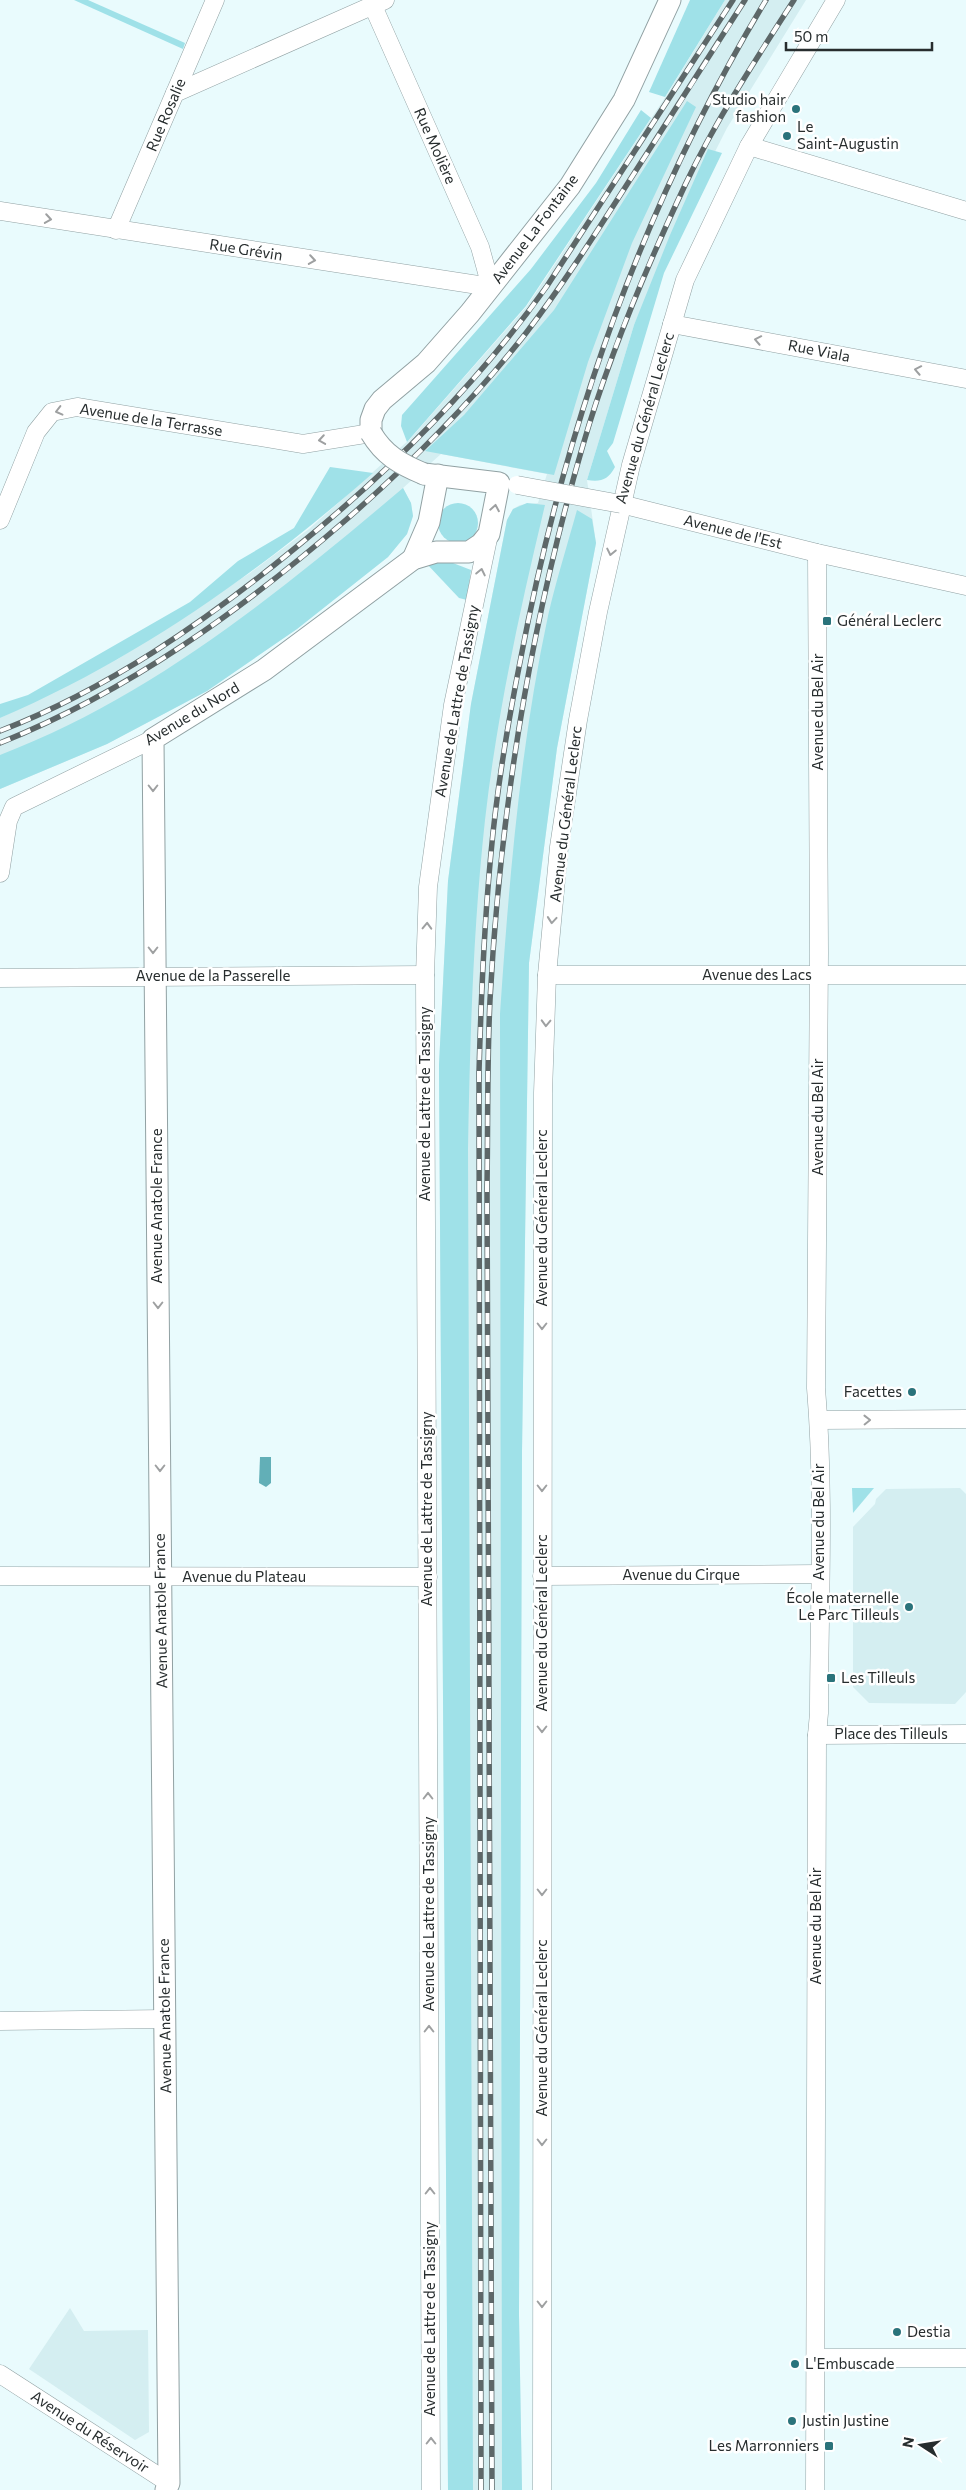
<svg xmlns="http://www.w3.org/2000/svg" width="966" height="2490" font-family="Commissioner,sans-serif">
  <rect width="100%" height="100%" fill="#e9fbfd"/>
  <!-- built -->
  <g fill="#d4eef1">
    <polygon points="725,0 806,0 727,128 683,215 634,325 587,480 596,543 557,748 529,963 522,1452 519,2315 522,2490 448,2490 439,1065 448,881 471,704 507,520 513,509 520,505 538,503 547,474 441,454 403,488 411,503 413,516 407,534 388,557 297,629 207,691 107,744 0,789 0,718 118,659 250,573 309,529 410,439 527,306 670,90"/>
    <polygon points="960,1488 966,1494 966,1692 955,1704 869,1703 853,1687 853,1527 875,1504 876,1499 886,1489"/>
    <polygon points="70,2308 84,2331 148,2330 149,2432 135,2440 29,2369"/>
  </g>
  <!-- green -->
  <g fill="#9fe1e8">
    <polygon points="74,0 88,0 185,43 183,49"/>
    <polygon points="690,0 725,0 665,97 649,92"/>
    <polygon points="687,101 696,107 632,243 588,362 554,475 425,451 464,415 554,310"/>
    <polygon points="641,110 651,118 526,306 407,442 401,426 402,415 531,269 596,183"/>
    <path d="M708,149L722,153L664,273L613,443L607,451L615,467C608,480 601,482 587,480L634,325L670,235Z"/>
    <path d="M330,467L373,473C261,571 138,659 0,718V704L28,695L190,602L238,561L294,528Z"/>
    <path d="M403,488L411,503L413,516L407,534L388,557L297,629L207,691L107,744L0,789V755C152,697 280,592 403,488Z"/>
    <circle cx="458" cy="523" r="20"/>
    <path d="M527,503L545,505C520,609 497,714 485,820C473,930 470,1039 468,1149L473,2490H448L439,1065L448,881L471,704L507,520L513,509Z"/>
    <path d="M577,510L592,519L596,543L557,748L529,963L522,1452L519,2315L522,2490H502L500,1014C509,881 520,747 548,616C556,581 567,546 577,510Z"/>
    <polygon points="440,558 471,570 467,600 459,598 426,563"/>
    <polygon points="852,1488 874,1488 853,1513"/>
  </g>
  <!-- water -->
  <polygon fill="#62afb7" points="260,1457 271,1457 271,1483 266,1487 259,1483"/>
  <g fill="none" stroke-linecap="round" stroke-linejoin="round">
    <!-- minor casing -->
    <g stroke="#91a1a3" stroke-width="19">
      <g id="minor">
        <polyline points="175,93 385,0"/>
        <polyline points="749,146 966,211"/>
        <polyline points="0,211 491,287 480,247 373,6"/>
        <polyline points="116,230 215,0"/>
        <polyline points="672,324 966,379"/>
        <polyline points="621,504 817,553 966,586"/>
        <polyline points="0,520 36,432 52,412 77,407 303,444 371,433"/>
        <polyline points="0,873 8,821 14,807 153,739"/>
        <polyline points="547,975 966,975"/>
        <polyline points="0,978 425,975"/>
        <polyline points="819,1420 966,1419"/>
        <polyline points="0,1576 428,1577"/>
        <polyline points="542,1576 819,1574"/>
        <polyline points="817,1735 966,1734"/>
        <polyline points="0,2021 165,2019"/>
        <polyline points="815,2358 966,2358"/>
        <polyline points="0,2374 169,2483"/>
        <polyline points="431,2490 425,975 428,887 453,705 489,534"/>
        <polyline points="542,2490 543,1093 547,975 559,847 578,720 598,612 631,465 685,280 749,146 836,0"/>
        <path d="M815,2490L817,1735L819,1713C819,1606 825,1496 816,1388L819,953L817,553"/>
      </g>
    </g>
    <!-- tertiary casing -->
    <g stroke="#91a1a3" stroke-width="23">
      <g id="tertiary">
        <polyline points="371,433 371,420 375,409 382,400 426,363 470,313 570,186 624,100 670,0"/>
        <polyline points="413,559 429,522 438,475"/>
        <polyline points="166,2490 169,2483 153,739 264,670 413,559 436,552 469,552 481,544 489,534 499,483 424,474"/>
      </g>
    </g>
    <!-- minor -->
    <use href="#minor" stroke="#fff" stroke-width="18"/>
    <!-- tertiary -->
    <use href="#tertiary" stroke="#fff" stroke-width="21"/>
    <!-- rail casing -->
    <g stroke="#5d6768" stroke-width="5.5">
      <g id="rail">
        <path d="M0,731C108,689 205,622 294,549C389,472 476,386 547,286L733,0"/>
        <path d="M0,743C129,691 242,610 347,519C412,462 473,401 526,333C562,286 594,236 626,186C666,124 706,62 745,0"/>
        <path d="M481,2490L479,1072C481,999 484,926 491,853C497,787 508,722 521,657C565,426 644,202 766,0"/>
        <path d="M492,2490L487,1187C488,1125 487,1062 490,1000C500,812 530,626 583,445C609,355 646,268 686,183C716,120 756,59 794,0"/>
      </g>
    </g>
    <!-- rail -->
    <use href="#rail" stroke="#fff" stroke-width="4" stroke-dasharray="11" stroke-linecap="butt"/>
    <!-- minor-bridge casing -->
    <g stroke="#91a1a3" stroke-width="19" stroke-linecap="butt">
      <polyline id="minor-bridge" points="517,485 621,504"/>
    </g>
    <!-- tertiary-bridge casing -->
    <g stroke="#91a1a3" stroke-width="23" stroke-linecap="butt">
      <path id="tertiary-bridge" d="M371,433C384,455 400,464 424,474"/>
    </g>
    <!-- minor-bridge -->
    <use href="#minor-bridge" stroke="#fff" stroke-width="18"/>
    <!-- tertiary-bridge -->
    <use href="#tertiary-bridge" stroke="#fff" stroke-width="21"/>
  </g>
  <!-- one-way arrows -->
  <defs><path id="oneway-chevron" d="M-2-3.5L2.5 0L-2 3.5" fill="none" stroke-width="1.6" stroke-linecap="round" stroke-linejoin="round" transform="scale(1.25)"/></defs>
  <g stroke="#9ea0a1">
    <use href="#oneway-chevron" transform="translate(48 219) rotate(9)"/>
    <use href="#oneway-chevron" transform="translate(312 260) rotate(9)"/>
    <use href="#oneway-chevron" transform="translate(758 340) rotate(-169)"/>
    <use href="#oneway-chevron" transform="translate(918 370) rotate(-169)"/>
    <use href="#oneway-chevron" transform="translate(59 411) rotate(166)"/>
    <use href="#oneway-chevron" transform="translate(322 440) rotate(171)"/>
    <use href="#oneway-chevron" transform="translate(495 508) rotate(-80)"/>
    <use href="#oneway-chevron" transform="translate(611 552) rotate(102)"/>
    <use href="#oneway-chevron" transform="translate(481 572) rotate(-78)"/>
    <use href="#oneway-chevron" transform="translate(153 788) rotate(90)"/>
    <use href="#oneway-chevron" transform="translate(552 920) rotate(95)"/>
    <use href="#oneway-chevron" transform="translate(427 926) rotate(-88)"/>
    <use href="#oneway-chevron" transform="translate(153 950) rotate(90)"/>
    <use href="#oneway-chevron" transform="translate(546 1023) rotate(92)"/>
    <use href="#oneway-chevron" transform="translate(158 1305) rotate(90)"/>
    <use href="#oneway-chevron" transform="translate(542 1326) rotate(90)"/>
    <use href="#oneway-chevron" transform="translate(867 1420) rotate(-1)"/>
    <use href="#oneway-chevron" transform="translate(160 1468) rotate(90)"/>
    <use href="#oneway-chevron" transform="translate(542 1488) rotate(90)"/>
    <use href="#oneway-chevron" transform="translate(542 1729) rotate(90)"/>
    <use href="#oneway-chevron" transform="translate(428 1796) rotate(-90)"/>
    <use href="#oneway-chevron" transform="translate(542 1892) rotate(90)"/>
    <use href="#oneway-chevron" transform="translate(429 2029) rotate(-90)"/>
    <use href="#oneway-chevron" transform="translate(542 2142) rotate(90)"/>
    <use href="#oneway-chevron" transform="translate(430 2191) rotate(-90)"/>
    <use href="#oneway-chevron" transform="translate(542 2304) rotate(90)"/>
    <use href="#oneway-chevron" transform="translate(431 2441) rotate(-90)"/>
  </g>
  <!-- markers -->
  <g fill="#2a737b" stroke="#fff" stroke-width="2">
    <circle cx="796" cy="109" r="5"/>
    <circle cx="787" cy="136" r="5"/>
    <rect x="822" y="616" width="10" height="10" rx="2.5"/>
    <circle cx="912" cy="1392" r="5"/>
    <circle cx="909" cy="1607" r="5"/>
    <rect x="826" y="1673" width="10" height="10" rx="2.5"/>
    <circle cx="897" cy="2332" r="5"/>
    <circle cx="795" cy="2364" r="5"/>
    <circle cx="792" cy="2421" r="5"/>
    <rect x="824" y="2441" width="10" height="10" rx="2.5"/>
  </g>
  <g text-anchor="middle" stroke-width="5" stroke-linejoin="round" paint-order="stroke">
    <!-- poi labels -->
    <g font-size="15" fill="#272d2e" stroke="#fff" text-anchor="start">
      <text x="786" y="105" text-anchor="end">Studio hair<tspan x="786" dy="17">fashion</tspan></text>
      <text x="797" y="132">Le<tspan x="797" dy="17">Saint-Augustin</tspan></text>
      <text x="837" y="626">Général Leclerc</text>
      <text x="902" y="1397" text-anchor="end">Facettes</text>
      <text x="899" y="1603" text-anchor="end">École maternelle<tspan x="899" dy="17">Le Parc Tilleuls</tspan></text>
      <text x="841" y="1683">Les Tilleuls</text>
      <text x="907" y="2337">Destia</text>
      <text x="805" y="2369">L'Embuscade</text>
      <text x="802" y="2426">Justin Justine</text>
      <text x="819" y="2451" text-anchor="end">Les Marronniers</text>
    </g>
    <!-- street labels -->
    <g font-size="15" fill="#272d2e" stroke="#fff">
      <text transform="translate(166 115) rotate(-67)" y="5">Rue Rosalie</text>
      <text transform="translate(435 146) rotate(66)" y="5">Rue Molière</text>
      <text transform="translate(535 229) rotate(-53)" y="5">Avenue La Fontaine</text>
      <text transform="translate(246 250) rotate(9)" y="5">Rue Grévin</text>
      <text transform="translate(819 351) rotate(11)" y="5">Rue Viala</text>
      <text transform="translate(645 418) rotate(-74)" y="5">Avenue du Général Leclerc</text>
      <text transform="translate(151 420) rotate(9)" y="5">Avenue de la Terrasse</text>
      <text transform="translate(733 532) rotate(14)" y="5">Avenue de l'Est</text>
      <text transform="translate(457 701) rotate(-80)" y="5">Avenue de Lattre de Tassigny</text>
      <text transform="translate(818 712) rotate(-90)" y="5">Avenue du Bel Air</text>
      <text transform="translate(192 714) rotate(-31)" y="5">Avenue du Nord</text>
      <text transform="translate(566 814) rotate(-83)" y="5">Avenue du Général Leclerc</text>
      <text x="757" y="980">Avenue des Lacs</text>
      <text x="213" y="981">Avenue de la Passerelle</text>
      <text transform="translate(425 1104) rotate(-90)" y="5">Avenue de Lattre de Tassigny</text>
      <text transform="translate(818 1117) rotate(-90)" y="5">Avenue du Bel Air</text>
      <text transform="translate(157 1206) rotate(-90)" y="5">Avenue Anatole France</text>
      <text transform="translate(542 1218) rotate(-90)" y="5">Avenue du Général Leclerc</text>
      <text transform="translate(427 1509) rotate(-90)" y="5">Avenue de Lattre de Tassigny</text>
      <text transform="translate(819 1522) rotate(-90)" y="5">Avenue du Bel Air</text>
      <text x="681" y="1580">Avenue du Cirque</text>
      <text x="244" y="1582">Avenue du Plateau</text>
      <text transform="translate(161 1611) rotate(-91)" y="5">Avenue Anatole France</text>
      <text transform="translate(542 1623) rotate(-90)" y="5">Avenue du Général Leclerc</text>
      <text x="891" y="1739">Place des Tilleuls</text>
      <text transform="translate(429 1914) rotate(-90)" y="5">Avenue de Lattre de Tassigny</text>
      <text transform="translate(816 1926) rotate(-90)" y="5">Avenue du Bel Air</text>
      <text transform="translate(165 2016) rotate(-91)" y="5">Avenue Anatole France</text>
      <text transform="translate(542 2028) rotate(-90)" y="5">Avenue du Général Leclerc</text>
      <text transform="translate(430 2319) rotate(-90)" y="5">Avenue de Lattre de Tassigny</text>
      <text transform="translate(90 2432) rotate(33)" y="5">Avenue du Réservoir</text>
    </g>
  </g>
  <!-- north arrow -->
  <g transform="translate(921 2445) rotate(282)" stroke="#ffffff" stroke-width="4" paint-order="stroke">
  <path d="M0-4L9 19L0 12L-9 19Z" fill="#272d2e"/>
  <text y="-8" font-size="14" font-weight="bold" text-anchor="middle" fill="#272d2e">N</text>
  </g>
  <!-- scale -->
  <path d="M786 42v8h146v-8" fill="none" stroke="#272d2e" stroke-width="2.5"/>
  <text x="794" y="42" font-size="15" fill="#272d2e" stroke="#ffffff" stroke-width="4" paint-order="stroke">50 m</text>
</svg>
